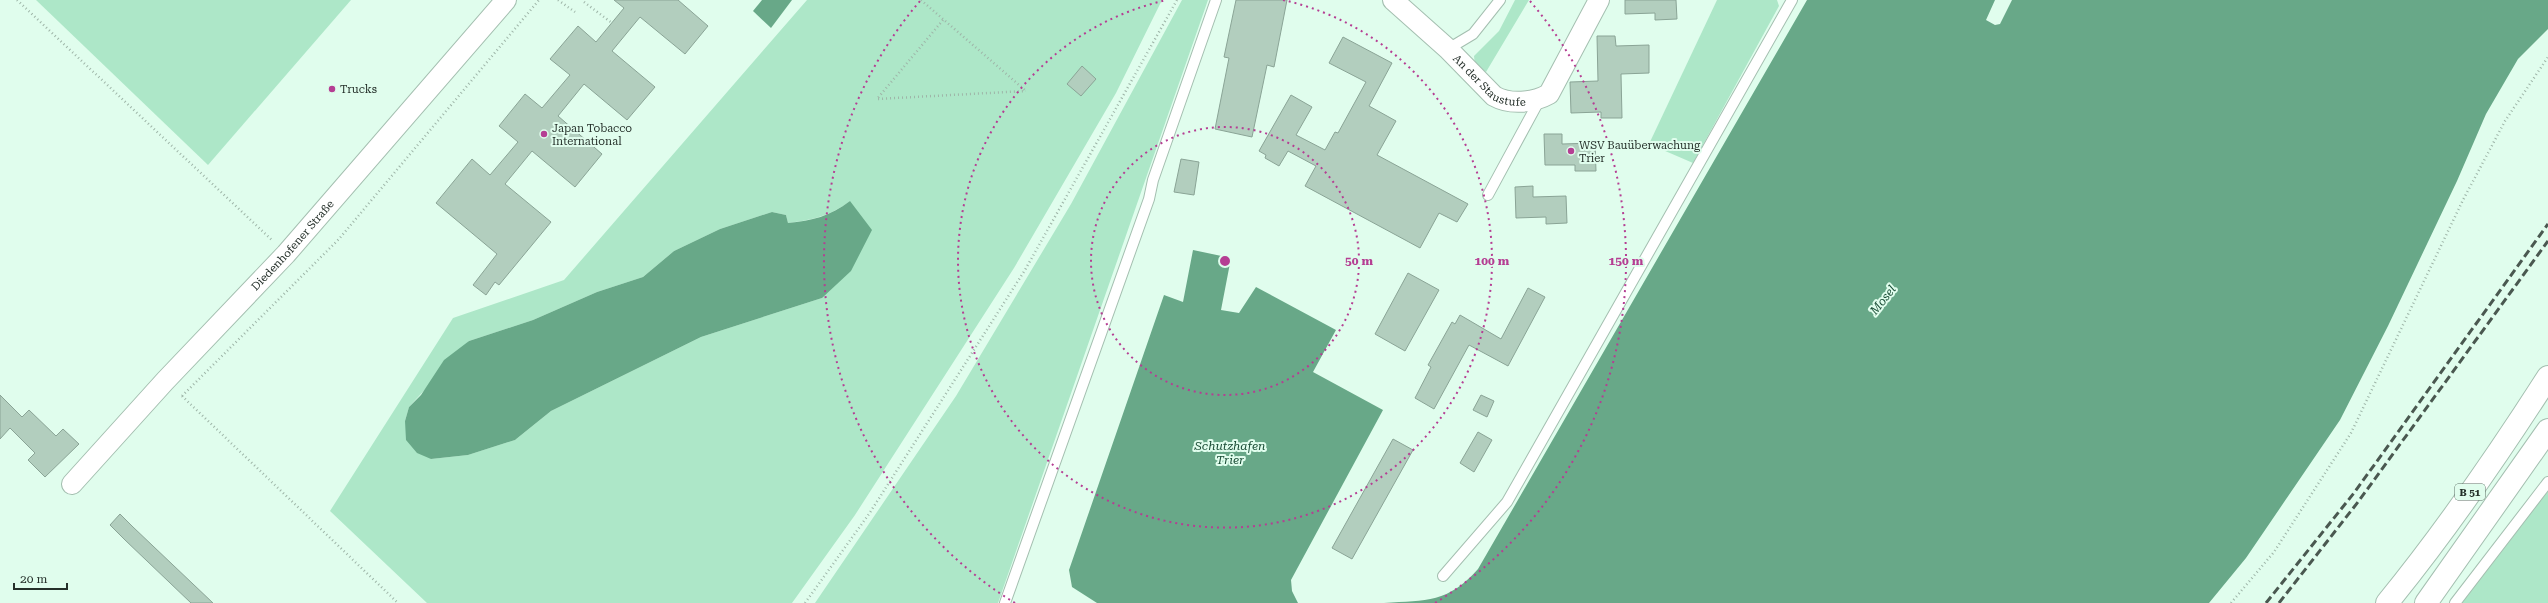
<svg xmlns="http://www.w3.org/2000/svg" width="2548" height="603" font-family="'Roboto Serif',serif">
  <rect width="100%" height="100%" fill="#e0fded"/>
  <!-- green -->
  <g fill="#ade7c8" fill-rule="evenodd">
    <polygon points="36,0 351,0 208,165"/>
    <path d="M807,0H1162L1116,93L1014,268L855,515L792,603H427L330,511L453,318L564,280ZM850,201L822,298L701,337L551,411L515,440L468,455L431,459L405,421L409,407L469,341L533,320L597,292L643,277L674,251L720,229L772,212L786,215L788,223C812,220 830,216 850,201Z"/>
    <polygon points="1182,0 1208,0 998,603 815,603 956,396 1071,204"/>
    <polygon points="1515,0 1529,0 1486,72 1475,66 1474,56 1499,31"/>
    <polygon points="1717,0 1777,0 1779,6 1693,163 1649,144"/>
    <polygon points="2548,490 2548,603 2459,603 2495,560"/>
  </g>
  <!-- water -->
  <g fill="#68a888">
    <polygon points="762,0 792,0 771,28 753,11"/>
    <path d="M1807,0H1995L1986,20L1995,25L2000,24L2012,0H2548V29L2518,59L2486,114L2457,181L2388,326L2340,420L2246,558L2209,603H1384C1427,600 1448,603 1478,569Z"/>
    <path d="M850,201L872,230L851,271L822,298L701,337L551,411L515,440L468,455L431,459L417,453L406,440L405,421L409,407L421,395L444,360L469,341L533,320L597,292L643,277L674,251L720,229L772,212L786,215L788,223C812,221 830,216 850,201Z"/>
    <polygon points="1193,250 1231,258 1221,310 1239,313 1256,287 1336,330 1313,372 1383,410 1291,580 1292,591 1298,603 1097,603 1072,587 1069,570 1164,295 1183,302"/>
  </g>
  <!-- building -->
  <g fill="#b2cebe" stroke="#8aa496">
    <polygon points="614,0 678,0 708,26 685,54 640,17 612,51 655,87 627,120 584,84 558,116 602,154 575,187 532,151 505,184 551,222 499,285 495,282 486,295 473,285 497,254 436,203 472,159 490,175 518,142 499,126 525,94 542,108 570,75 550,59 578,26 596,42 624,8"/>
    <polygon points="1236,0 1287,0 1274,67 1267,65 1252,137 1215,129 1229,58 1224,57"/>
    <polygon points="1625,0 1676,0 1677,19 1655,20 1655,13 1625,14"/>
    <polygon points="1597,36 1615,36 1616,46 1649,45 1649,73 1621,74 1622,118 1601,118 1601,112 1571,113 1570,82 1598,81"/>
    <polygon points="1343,37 1392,63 1369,106 1396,121 1377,155 1468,204 1457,222 1439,213 1420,248 1305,186 1316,166 1288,151 1279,166 1265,158 1266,155 1259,151 1291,95 1312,107 1296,135 1325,150 1335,132 1338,133 1366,82 1329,63"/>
    <polygon points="1082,66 1096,79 1081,96 1067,84"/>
    <polygon points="1544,134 1562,134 1562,144 1595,143 1596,171 1575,171 1575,165 1545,165"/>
    <polygon points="1181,159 1199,162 1194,195 1174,192"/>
    <polygon points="1533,186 1533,197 1566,196 1567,223 1546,224 1546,217 1516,218 1515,187"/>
    <polygon points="1408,273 1439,290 1405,351 1375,334"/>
    <polygon points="1528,288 1545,297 1508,366 1469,345 1434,409 1415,398 1431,367 1428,365 1452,322 1455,324 1460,315 1501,339"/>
    <polygon points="0,395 22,417 29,410 56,436 63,429 79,444 45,477 28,460 35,453 10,428 0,439"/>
    <polygon points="1481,395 1494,401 1487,417 1473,410"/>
    <polygon points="1478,432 1492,440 1474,472 1460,463"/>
    <polygon points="1393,439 1413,450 1352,559 1332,548"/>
    <polygon points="120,514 133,527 213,603 191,603 125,540 110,525"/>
  </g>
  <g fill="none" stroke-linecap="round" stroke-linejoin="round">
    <!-- lane casing -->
    <g stroke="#a4bfb0" stroke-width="12">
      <g id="lane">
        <polyline points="1448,49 1473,34 1500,0"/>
        <polyline points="1488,195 1540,99"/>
        <polyline points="1443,576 1507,502 1792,0"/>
        <polyline points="1005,603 1149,199 1153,180 1216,0"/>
        <polyline points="2455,603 2548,482"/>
      </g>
    </g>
    <!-- street casing -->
    <g stroke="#a4bfb0" stroke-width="22">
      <g id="street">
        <path id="s1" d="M1393,0L1448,49L1494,96C1510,105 1533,103 1549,94L1599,0"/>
        <path id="s2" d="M72,484L165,381L286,254L506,0"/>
      </g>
    </g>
    <!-- primary casing -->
    <g stroke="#a4bfb0" stroke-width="24">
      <g id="primary">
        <path d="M2387,603C2445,532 2498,455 2548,377"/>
        <polyline points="2426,603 2548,430"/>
      </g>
    </g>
    <!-- path -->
    <g stroke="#9eb5a8" stroke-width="2.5" stroke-dasharray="1 3" stroke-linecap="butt">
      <polyline points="17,0 273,241"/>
      <polyline points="558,0 575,12"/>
      <polyline points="921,0 1026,91"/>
      <polyline points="584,2 612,23"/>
      <polyline points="943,20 877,99 1026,91"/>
      <polyline points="182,396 339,239 539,0"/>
      <polyline points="182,396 398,603"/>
      <polyline points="805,603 869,514 1025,270 1177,0"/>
      <polyline points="2231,603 2274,552 2351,433 2463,200 2505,121 2548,57"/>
    </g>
    <!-- lane -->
    <use href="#lane" stroke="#fff" stroke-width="10"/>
    <!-- street -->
    <use href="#street" stroke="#fff" stroke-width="20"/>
    <!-- primary -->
    <use href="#primary" stroke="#fff" stroke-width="22"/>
    <!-- rail -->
    <g stroke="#4a5850" stroke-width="3" stroke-dasharray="8 4" stroke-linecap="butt">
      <polyline points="2266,603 2354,493 2548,224"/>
      <polyline points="2279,603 2358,502 2548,241"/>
    </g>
  </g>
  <!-- distance rings -->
  <g fill="none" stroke="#b53e93" stroke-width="2" stroke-dasharray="2 4">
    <circle cx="1225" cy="261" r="134"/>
    <path d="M1283 0A267 267 0 1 1 1167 0"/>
    <path d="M1015 603A401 401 0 0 1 920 1M1530 1A401 401 0 0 1 1435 603"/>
  </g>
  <!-- markers -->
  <g fill="#b53e93" stroke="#e0fded" stroke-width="1.5">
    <circle cx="332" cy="89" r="4"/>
    <circle cx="544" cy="134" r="4"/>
    <circle cx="1571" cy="151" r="4"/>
  </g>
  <g text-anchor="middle" stroke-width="4" stroke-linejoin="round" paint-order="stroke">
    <!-- shield labels -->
    <rect fill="#e0fded" stroke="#5d6e64" stroke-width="1" x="2455" y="484" width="30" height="16" rx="3"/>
    <g font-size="10" font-weight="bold" fill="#25302a">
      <text x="2470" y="496">B 51</text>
    </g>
    <!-- street labels -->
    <g font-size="11" fill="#25302a" stroke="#e0fded">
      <text dy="4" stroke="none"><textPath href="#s1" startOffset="128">An der Staustufe</textPath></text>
      <text dy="4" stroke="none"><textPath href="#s2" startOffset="325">Diedenhofener Straße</textPath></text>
    </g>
    <!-- poi labels -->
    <g font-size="11" fill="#25302a" stroke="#e0fded" text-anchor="start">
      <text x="340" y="93">Trucks</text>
      <text x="552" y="132">Japan Tobacco<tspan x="552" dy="13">International</tspan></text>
      <text x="1579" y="149">WSV Bauüberwachung<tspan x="1579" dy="13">Trier</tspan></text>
    </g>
    <!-- water labels -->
    <g font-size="12" font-style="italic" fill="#194c35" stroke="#e0fded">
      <text transform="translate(1883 300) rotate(-52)" y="4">Mosel</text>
      <text x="1230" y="450">Schutzhafen<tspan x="1230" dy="14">Trier</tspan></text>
    </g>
  </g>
  <circle cx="1225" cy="261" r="6" fill="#b53e93" stroke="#e0fded" stroke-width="2"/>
  <g font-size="12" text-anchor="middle" font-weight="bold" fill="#b53e93" stroke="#e0fded" stroke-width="4" stroke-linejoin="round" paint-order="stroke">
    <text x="1359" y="265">50 m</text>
    <text x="1492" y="265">100 m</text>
    <text x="1626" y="265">150 m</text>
  </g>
  <!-- scale -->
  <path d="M14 583v6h53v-6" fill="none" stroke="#25302a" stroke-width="2"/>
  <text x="20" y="583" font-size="12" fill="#25302a" stroke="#e0fded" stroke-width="3" paint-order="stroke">20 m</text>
</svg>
